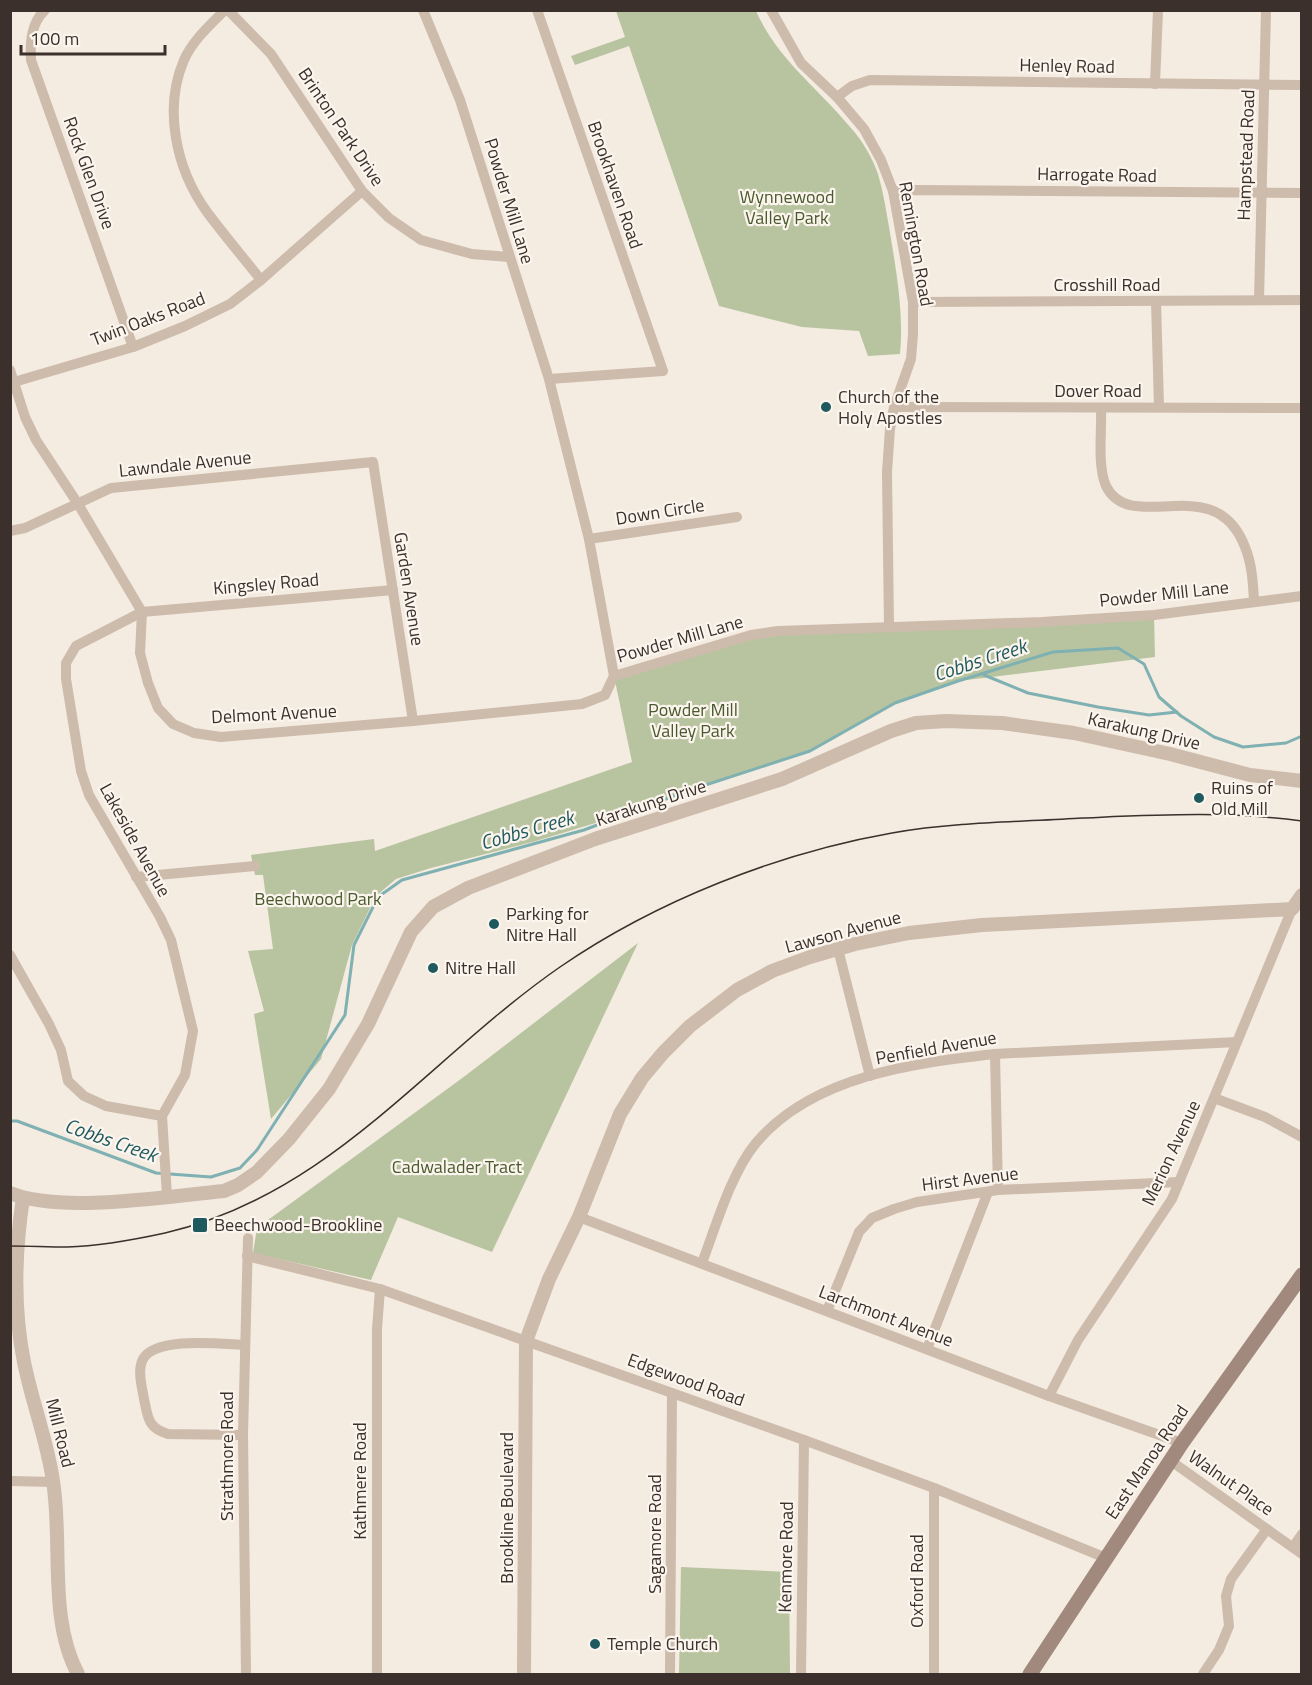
<svg xmlns="http://www.w3.org/2000/svg" width="1312" height="1685" font-family="'Titillium Web',sans-serif">
  <rect width="100%" height="100%" fill="#f4ebe1"/>
  <!-- green -->
  <g fill="#b8c4a0">
    <path d="M616,11H756C777,59 818,88 850,127C862,140 872,157 878,174C883,191 886,210 889,227C896,269 904,313 900,354L868,356L859,331L802,327L719,306L629,46L575,65L571,56L625,37Z"/>
    <polygon points="1154,615 1155,657 958,681 895,703 810,751 712,783 642,809 536,841 431,868 396,879 376,896 352,945 321,1059 271,1119 254,1014 264,1011 248,951 273,949 263,875 255,875 251,855 374,839 375,851 632,762 614,676 751,635"/>
    <polygon points="638,943 492,1252 398,1217 371,1280 253,1253 257,1228 465,1076"/>
    <polygon points="681,1567 789,1572 790,1674 679,1674"/>
  </g>
  <g fill="none" stroke-linecap="round" stroke-linejoin="round">
    <!-- stream -->
    <g stroke="#7fb0b2" stroke-width="3">
      <polyline points="984,675 1028,693 1098,707 1149,715 1177,712"/>
      <polyline points="10,1121 17,1121 156,1173 211,1177 240,1168 257,1150 345,1015 354,945 378,897 402,880 584,830 684,792 810,751 895,703 958,681 1053,652 1118,648 1144,664 1159,697 1181,716 1214,737 1243,747 1286,743 1302,736"/>
    </g>
    <!-- minor -->
    <g stroke="#cdbbac" stroke-width="10">
      <path d="M45,10C31,23 30,42 31,60L133,347"/>
      <path d="M225,10C210,25 193,40 184,60C163,109 176,169 207,212C224,235 243,257 261,280"/>
      <polyline points="228,10 271,54 362,191 389,218 421,240 472,254 509,257"/>
      <polyline points="423,10 460,100 549,379 589,539 614,676"/>
      <polyline points="537,10 663,371 549,379"/>
      <polyline points="771,10 801,63 837,97 864,129 881,160 893,191 913,302 913,334 911,359 894,407 890,429 887,472 889,627"/>
      <polyline points="1155,84 1158,10"/>
      <polyline points="837,97 852,86 870,80 1302,85"/>
      <polyline points="893,191 915,190 1302,193"/>
      <polyline points="1259,300 1266,10"/>
      <polyline points="1156,301 1159,407"/>
      <polyline points="913,302 1302,300"/>
      <polyline points="10,370 25,417 36,440 78,504 142,612 140,653 148,683 158,708 173,724 194,733 221,737 413,721 582,704 605,695 614,676"/>
      <polyline points="14,382 133,347 185,326 230,304 261,280 362,191"/>
      <polyline points="894,407 1302,408"/>
      <path d="M1101,408C1102,431 1097,465 1106,486C1131,537 1215,468 1245,547C1252,564 1253,583 1254,601"/>
      <polyline points="10,531 25,528 111,488 373,462 413,721"/>
      <polyline points="589,539 737,517"/>
      <polyline points="614,676 751,635 778,631 1042,622 1154,615 1302,596"/>
      <polyline points="136,877 255,866"/>
      <polyline points="838,949 870,1076"/>
      <polyline points="10,955 49,1024 61,1050 68,1081 84,1096 106,1106 162,1116"/>
      <polyline points="995,1054 998,1190"/>
      <polyline points="1214,1098 1265,1117 1302,1137"/>
      <polyline points="162,1116 185,1075 193,1031 171,940 160,917 89,795 81,771 66,679 66,663 76,646 142,612 393,590"/>
      <polyline points="162,1116 167,1196"/>
      <polyline points="579,1217 1049,1396 1182,1443"/>
      <polyline points="247,1256 380,1289 804,1440 934,1488 1106,1558"/>
      <path d="M702,1263C716,1226 731,1173 756,1143C812,1076 914,1063 995,1054L1237,1042"/>
      <polyline points="827,1311 859,1232 872,1218 894,1209 917,1202 998,1190 1179,1182"/>
      <polyline points="927,1349 988,1192"/>
      <polyline points="1049,1396 1078,1340 1172,1199 1292,909"/>
      <path d="M243,1435L168,1434C148,1428 148,1418 144,1399C142,1387 137,1370 143,1359C156,1336 221,1344 245,1345"/>
      <polyline points="1171,1461 1302,1554"/>
      <polyline points="10,1481 54,1482"/>
      <polyline points="1293,1547 1302,1534"/>
      <polyline points="246,1674 243,1435 248,1238"/>
      <polyline points="377,1674 377,1329 380,1289"/>
      <polyline points="670,1674 672,1393"/>
      <polyline points="801,1674 804,1440"/>
      <polyline points="934,1674 934,1488"/>
      <polyline points="1203,1674 1219,1650 1229,1626 1226,1596 1231,1579 1267,1529"/>
    </g>
    <!-- tertiary -->
    <g stroke="#cdbbac" stroke-width="14">
      <path d="M10,1193C62,1214 168,1196 224,1191L238,1185L257,1172L289,1139L329,1089L368,1024L411,932L433,907L468,888L595,839L782,779L891,731L916,723L946,721L1002,723L1074,733L1170,754L1250,775L1302,781"/>
      <path d="M23,1198C15,1251 13,1308 24,1362C32,1402 47,1440 53,1481C63,1542 48,1619 78,1674"/>
      <polyline points="524,1674 526,1341 549,1279 579,1217 620,1114 642,1078 663,1053 690,1026 737,990 772,971 810,957 855,944 909,933 982,925 1292,909 1302,895"/>
    </g>
    <!-- secondary -->
    <polyline stroke="#a18a7d" stroke-width="15" points="1030,1674 1182,1443 1302,1275"/>
    <!-- tram -->
    <path stroke="#3b302b" stroke-width="1.5" d="M10,1246C29,1246 48,1247 67,1247C100,1246 133,1240 165,1233C332,1194 426,1060 560,967C656,901 778,853 892,833C955,822 1019,822 1083,818C1156,815 1229,811 1302,821"/>
  </g>
  <!-- markers -->
  <g fill="#1f5a5e" stroke="#fbf5ee" stroke-width="2">
    <circle cx="826" cy="407" r="6"/>
    <circle cx="1199" cy="798" r="6"/>
    <circle cx="494" cy="924" r="6"/>
    <circle cx="433" cy="968" r="6"/>
    <rect x="192" y="1217" width="16" height="16" rx="3"/>
    <circle cx="595" cy="1644" r="6"/>
  </g>
  <g text-anchor="middle" stroke-width="4.5" stroke-linejoin="round" paint-order="stroke">
    <!-- street labels -->
    <g font-size="18" fill="#3b302b" stroke="#fbf5ee">
      <text transform="translate(1067 66) rotate(1)" y="6">Henley Road</text>
      <text transform="translate(341 127) rotate(56)" y="6">Brinton Park Drive</text>
      <text transform="translate(1246 155) rotate(-88)" y="6">Hampstead Road</text>
      <text transform="translate(89 173) rotate(70)" y="6">Rock Glen Drive</text>
      <text transform="translate(1097 175) rotate(1)" y="6">Harrogate Road</text>
      <text transform="translate(615 185) rotate(71)" y="6">Brookhaven Road</text>
      <text transform="translate(509 201) rotate(73)" y="6">Powder Mill Lane</text>
      <text transform="translate(916 244) rotate(80)" y="6">Remington Road</text>
      <text x="1107" y="291">Crosshill Road</text>
      <text transform="translate(148 319) rotate(-21)" y="6">Twin Oaks Road</text>
      <text x="1098" y="397">Dover Road</text>
      <text transform="translate(185 464) rotate(-6)" y="6">Lawndale Avenue</text>
      <text transform="translate(660 512) rotate(-9)" y="6">Down Circle</text>
      <text transform="translate(266 584) rotate(-5)" y="6">Kingsley Road</text>
      <text transform="translate(409 589) rotate(81)" y="6">Garden Avenue</text>
      <text transform="translate(1164 594) rotate(-6)" y="6">Powder Mill Lane</text>
      <text transform="translate(680 639) rotate(-16)" y="6">Powder Mill Lane</text>
      <text transform="translate(274 714) rotate(-3)" y="6">Delmont Avenue</text>
      <text transform="translate(1144 731) rotate(13)" y="6">Karakung Drive</text>
      <text transform="translate(651 803) rotate(-18)" y="6">Karakung Drive</text>
      <text transform="translate(135 840) rotate(61)" y="6">Lakeside Avenue</text>
      <text transform="translate(843 932) rotate(-15)" y="6">Lawson Avenue</text>
      <text transform="translate(936 1048) rotate(-10)" y="6">Penfield Avenue</text>
      <text transform="translate(1171 1153) rotate(-65)" y="6">Merion Avenue</text>
      <text transform="translate(970 1179) rotate(-7)" y="6">Hirst Avenue</text>
      <text transform="translate(886 1316) rotate(21)" y="6">Larchmont Avenue</text>
      <text transform="translate(686 1380) rotate(20)" y="6">Edgewood Road</text>
      <text transform="translate(60 1433) rotate(76)" y="6">Mill Road</text>
      <text transform="translate(227 1456) rotate(-90)" y="6">Strathmore Road</text>
      <text transform="translate(1147 1462) rotate(-56)" y="6">East Manoa Road</text>
      <text transform="translate(360 1481) rotate(-90)" y="6">Kathmere Road</text>
      <text transform="translate(1231 1483) rotate(35)" y="6">Walnut Place</text>
      <text transform="translate(507 1508) rotate(-90)" y="6">Brookline Boulevard</text>
      <text transform="translate(655 1534) rotate(-90)" y="6">Sagamore Road</text>
      <text transform="translate(786 1557) rotate(-89)" y="6">Kenmore Road</text>
      <text transform="translate(917 1581) rotate(-90)" y="6">Oxford Road</text>
    </g>
    <!-- park labels -->
    <g font-size="18" fill="#4a5a2e" stroke="#fbf5ee">
      <text x="787" y="203">Wynnewood<tspan x="787" dy="21">Valley Park</tspan></text>
      <text x="693" y="716">Powder Mill<tspan x="693" dy="21">Valley Park</tspan></text>
      <text x="318" y="905">Beechwood Park</text>
      <text x="457" y="1173">Cadwalader Tract</text>
    </g>
    <!-- poi labels -->
    <g font-size="18" fill="#3b302b" stroke="#fbf5ee" text-anchor="start">
      <text x="838" y="403">Church of the<tspan x="838" dy="21">Holy Apostles</tspan></text>
      <text x="1211" y="794">Ruins of<tspan x="1211" dy="21">Old Mill</tspan></text>
      <text x="506" y="920">Parking for<tspan x="506" dy="21">Nitre Hall</tspan></text>
      <text x="445" y="974">Nitre Hall</text>
      <text x="214" y="1231">Beechwood-Brookline</text>
      <text x="607" y="1650">Temple Church</text>
    </g>
    <!-- water labels -->
    <g font-size="20" font-style="italic" fill="#1f5a5e" stroke="#fbf5ee">
      <text transform="translate(980 660) rotate(-18)" y="7">Cobbs Creek</text>
      <text transform="translate(527 830) rotate(-16)" y="7">Cobbs Creek</text>
      <text transform="translate(111 1140) rotate(19)" y="7">Cobbs Creek</text>
    </g>
  </g>
  <!-- border -->
  <rect width="1312" height="1685" fill="none" stroke="#3b302b" stroke-width="24"/>
  <!-- scale -->
  <path d="M21 45v9h144v-9" fill="none" stroke="#3b302b" stroke-width="3"/>
  <text x="30" y="45" font-size="18" fill="#3b302b" stroke="#fbf5ee" stroke-width="4.5" paint-order="stroke">100 m</text>
</svg>
